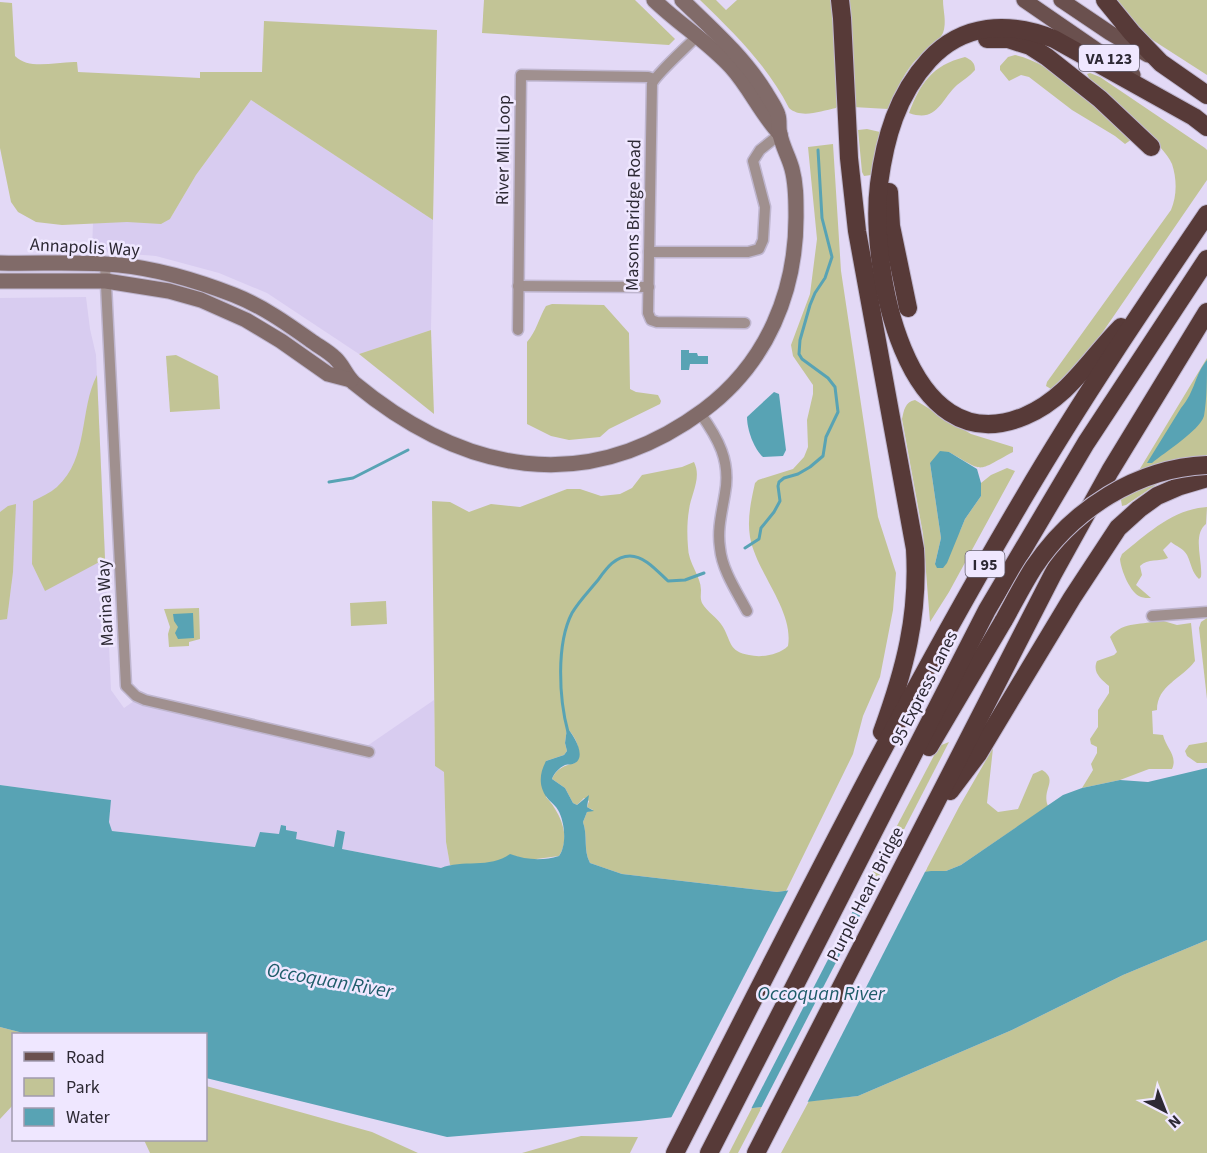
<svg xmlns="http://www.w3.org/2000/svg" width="1207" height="1153" font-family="'Source Sans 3',sans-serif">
  <rect width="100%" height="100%" fill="#e3d9f6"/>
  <!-- built -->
  <g fill="#d8ccf0">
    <polygon points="251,100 433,220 431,330 359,354 267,293 219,273 156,256 92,251 93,223 170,219 196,175"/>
    <polygon points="86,297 90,329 96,355 111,690 124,708 134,701 354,755 434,700 435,766 444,772 446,842 450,865 441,868 342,849 345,832 338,831 335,848 295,839 281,825 280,834 256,847 112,831 109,822 110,800 0,785 0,298"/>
  </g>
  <!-- green -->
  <g fill="#c2c496">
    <polygon points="484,0 635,0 675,39 669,45 482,33"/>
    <path d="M700,0H716L726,10L737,0H832L839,103L836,108C821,111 801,119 789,108C767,65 734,33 700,0Z"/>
    <path d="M847,0H943C943,11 947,22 943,33C937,46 922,53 913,63C902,77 895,93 888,109L853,107Z"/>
    <polygon points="1115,0 1207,0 1207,75 1151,39 1135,25"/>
    <path d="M0,2L12,3L15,56C30,71 57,61 77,62L78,72L200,78V72H262L264,21L437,30L433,220L251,100L196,175L170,219L161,224L127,222L62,225L36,222L18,212L11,202L0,148Z"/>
    <path d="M1015,55C1054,63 1104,112 1135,137L1125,144L1115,136L1072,110L1029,77L1021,75L1009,81L1000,70V66L1008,57Z"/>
    <path d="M965,57C971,60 975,62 975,70C970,76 963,80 957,85C940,101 937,123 909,113C920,84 932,65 965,57Z"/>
    <path d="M1090,73L1100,77L1205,148L1207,150V180L1087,355L1051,389L1046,386L1047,382L1171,210C1177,196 1177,179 1172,164C1166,146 1109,99 1092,83L1087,74Z"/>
    <polygon points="867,129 880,132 871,175 864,176 862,172 858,130"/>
    <path d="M833,144L841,271L878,517L896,573L893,610L880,677L863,716L853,754L786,891L777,892L622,874L590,863C583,850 588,836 583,822L587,812L593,810L587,807L589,801L584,798L577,805L573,803L565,788L552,779C556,769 565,765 575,763C582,750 577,739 567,728L565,743L567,751L564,755L546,761V797C559,811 572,836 559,856L529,860L511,855C494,866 469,865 450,865L446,842L444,772L435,766L432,501L450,502L469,512L491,504L520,507L567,489H580L601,496L620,494L632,488L642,475L682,467L694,462C702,478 691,494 689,510C687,522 687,535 688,547C688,563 701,576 701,590C701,595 700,598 702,603C707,612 718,618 723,627C731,641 729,652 749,655C761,658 779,655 788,646C794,610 756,572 750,537C747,519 751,501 755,483L758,480L793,469L804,457L808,447L807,420L813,394V385L793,356L791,345L810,294L817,239L808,147Z"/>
    <path d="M552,304L604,305L629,333L630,389L636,392L658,395L661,401L660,404L609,429L600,437L569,440L551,436L527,424V342C536,332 539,318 546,306Z"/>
    <polygon points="431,330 434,414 359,354"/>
    <polygon points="176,355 218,376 220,409 170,412 166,356"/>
    <polygon points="1207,358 1207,455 1163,480 1126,505 1122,506 1121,500"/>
    <path d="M97,375L105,559L45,591L32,564L33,501C41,497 50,493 57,487C89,458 79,410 97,375Z"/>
    <path d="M915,400L971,434L1013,447V452C975,472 986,473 949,452L930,463L941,538L935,564L960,531L965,519L981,496V483L991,475L1007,468L1015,471L949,592L930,622L923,534L902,419C904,410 905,402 915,400Z"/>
    <polygon points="16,504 13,572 7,619 0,620 0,512 8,506"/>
    <path d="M1207,507L1206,524C1192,535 1203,561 1201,577L1199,579C1192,573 1191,563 1187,555C1184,549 1176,546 1171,542L1163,550L1168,558C1159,562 1148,558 1140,566L1142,575L1136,585L1151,598C1147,598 1144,598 1141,597C1130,593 1121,570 1120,559L1122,554C1147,534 1173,509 1207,507Z"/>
    <polygon points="386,601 387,624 351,626 350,603"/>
    <polygon points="199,608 200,639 189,642 189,646 169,647 168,634 170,627 164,609"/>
    <polygon points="1207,618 1207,699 1199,628 1201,622"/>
    <path d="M1160,620L1177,625L1191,623L1195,661C1182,679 1157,685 1157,710L1152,711L1153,734L1163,735C1166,748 1178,756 1172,769H1149L1120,780L1082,788L1093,770L1091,764L1097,753V747L1091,744L1090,739L1098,727V710L1109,693V686C1101,679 1092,672 1097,661L1114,655L1117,652L1110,637C1124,620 1143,626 1160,620Z"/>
    <polygon points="949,742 879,878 869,879 939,746"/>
    <polygon points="1207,742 1207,763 1197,763 1187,756 1185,751 1189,745"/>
    <path d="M993,748L987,803L998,812L1018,809L1033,774L1042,770C1059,780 1041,790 1048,806L961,865L946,871L925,872L959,807Z"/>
    <polygon points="1207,940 1207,1153 781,1153 809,1101 858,1096 1012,1030 1123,975"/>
    <polygon points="0,1027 27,1034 14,1034 13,1105 0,1119"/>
    <polygon points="206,1086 372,1132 418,1153 150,1153 144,1140 206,1140"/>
    <polygon points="762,1107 738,1153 729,1153 752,1108"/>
    <polygon points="581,1136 638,1137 630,1153 522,1153"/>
  </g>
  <!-- water -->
  <g fill="#58a3b4">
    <polygon points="681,350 689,350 689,353 697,353 698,356 708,356 708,364 690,364 689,370 681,370"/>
    <path d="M1207,360C1207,378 1207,399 1204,416C1199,431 1165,452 1152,463H1147L1181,408C1196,390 1194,376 1207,360Z"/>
    <path d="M774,392L779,394L786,450L783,456L763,457C754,449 747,430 747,417Z"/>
    <polygon points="940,451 949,452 977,469 981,483 981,496 965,519 947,563 943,568 937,568 935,564 941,538 930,463"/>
    <polygon points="193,613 194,638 178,639 175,633 178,627 174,621 173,614"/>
    <path d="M567,728C573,734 587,756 575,763C572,765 568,764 565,765C559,768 554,773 552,779L565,788L573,803L577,805L589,795L587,807L594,811L587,812L583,822C588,836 583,850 590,863L622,874L777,892L931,871H946L961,865L1063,795L1082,788L1120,780L1148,782L1207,768V940L1123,975L1012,1030L858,1096L639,1121L447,1137L206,1078V1034H27L0,1027V785L111,800L109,822L112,831L255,847L260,832L279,834L281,825L286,826V830L297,832L296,839L334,847L337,830L345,832L342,849L441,868C462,859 490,869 510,854C527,860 542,861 559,856C567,845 565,822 558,810C556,806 552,803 549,800C538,788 539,774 546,761L564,755L567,751L565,743Z"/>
  </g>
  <!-- pier -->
  <g fill="#e3d9f6">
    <polygon points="927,868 806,1105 760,1110 881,875"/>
    <polygon points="871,876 750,1111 670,1120 790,887"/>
  </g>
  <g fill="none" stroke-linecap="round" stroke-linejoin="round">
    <!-- stream -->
    <g stroke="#58a3b4" stroke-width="3">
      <polyline points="329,482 353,478 408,450"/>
      <polyline points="745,548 759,539 761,528 774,512 780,501 778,486 779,482 784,478 798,474 810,467 823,456 826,437 838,412 835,387 828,378 802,359 799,354 800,340 810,305 815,293 825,278 832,257 822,218 818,150"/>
      <path d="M568,732C559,699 556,644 572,613C579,601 589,591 598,580C606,569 615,556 630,556C645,556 658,572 668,581L685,580L704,573"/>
    </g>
    <!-- street casing -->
    <g stroke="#bfb6cf" stroke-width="13">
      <g id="street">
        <path d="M698,35C689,45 655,75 652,84L648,313L651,320L657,322L745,323"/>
        <polyline points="649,252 748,252 759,249 763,240 765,207 753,161 760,150 780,134"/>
        <polyline points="105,265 126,686 136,696 145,700 369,752"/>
        <polyline points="518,286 649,287"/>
        <polyline points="518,330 521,75 648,77 654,79"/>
        <path d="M700,413C718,438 731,461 725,493C722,512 717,529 720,548C722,570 737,592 747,611"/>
        <polyline points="1152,616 1207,612"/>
      </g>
    </g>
    <!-- secondary casing -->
    <g stroke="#bfb6cf" stroke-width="17">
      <g id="secondary">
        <path d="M654,0C679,24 708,42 731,67C750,88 761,114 780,134"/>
        <path d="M0,263C39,264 80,261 119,265C159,269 198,281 234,295C262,306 286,323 310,340C318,346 328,351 335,358C343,365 346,376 354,383C463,473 585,498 704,410C767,363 797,291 796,213C796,198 796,184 792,169C789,157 782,146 780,134C778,128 780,121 778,115C776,108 770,100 766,93C744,57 712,29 682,0"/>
        <polyline points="0,281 106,281 169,291 201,300 246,320 281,341 328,374 351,380"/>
      </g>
    </g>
    <!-- primary casing -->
    <g stroke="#bfb6cf" stroke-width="17">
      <g id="primary">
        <polyline points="1024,0 1133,75"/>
        <polyline points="1061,0 1110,33 1148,55"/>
      </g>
    </g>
    <!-- highway casing -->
    <g stroke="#bfb6cf" stroke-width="20">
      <g id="highway">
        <path d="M840,0L842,18L849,158L857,231L915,549C919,616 905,669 882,732"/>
        <polyline points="1105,0 1132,33 1161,63 1207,95"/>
        <polyline points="987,39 1008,39 1030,46 1047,57 1100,99 1151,147"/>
        <polyline points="889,192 891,226 908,308"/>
        <path d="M1121,327C1090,358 1068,398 1025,416C904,467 869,264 879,184C885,138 897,95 929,60C963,23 1009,21 1054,39L1194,117L1207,127"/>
        <polyline points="929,747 1004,620"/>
        <polyline points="950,791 978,754 1072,598 1118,528 1139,509 1157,496 1180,486 1207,478"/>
        <path d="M675,1153C788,932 898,710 1024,497C1081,400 1144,307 1207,214"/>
        <polyline points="709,1153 987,610 1086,443 1207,259"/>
        <polyline points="756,1153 1053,574 1110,471 1207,312"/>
      </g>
    </g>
    <!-- street -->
    <use href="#street" stroke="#a0908f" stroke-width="10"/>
    <!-- secondary -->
    <use href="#secondary" stroke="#816b69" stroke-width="15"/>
    <!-- primary -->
    <use href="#primary" stroke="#6a504e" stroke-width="15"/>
    <!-- highway -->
    <use href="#highway" stroke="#573a38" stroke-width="18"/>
    <!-- highway-bridge casing -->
    <g stroke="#bfb6cf" stroke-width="20" stroke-linecap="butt">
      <path id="highway-bridge" d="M1004,620C1014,602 1023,584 1034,567C1073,509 1137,468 1207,465"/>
    </g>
    <!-- highway-bridge -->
    <use href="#highway-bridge" stroke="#573a38" stroke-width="18"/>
  </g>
  <g text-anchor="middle" stroke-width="5" stroke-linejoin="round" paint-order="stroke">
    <!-- shield labels -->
    <g fill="#efe7ff" stroke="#676271" stroke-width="1.5">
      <rect x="1079" y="45" width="60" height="26" rx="4.5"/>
      <rect x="965.5" y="551" width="39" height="26" rx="4.5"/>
    </g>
    <g font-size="16" font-weight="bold" fill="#2d2934">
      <text x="1109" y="64">VA 123</text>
      <text x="985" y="570">I 95</text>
    </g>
    <!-- street labels -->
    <g font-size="18" fill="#2d2934" stroke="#efe7ff">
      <text transform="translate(503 150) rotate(-89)" y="6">River Mill Loop</text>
      <text transform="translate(633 215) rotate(-89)" y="6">Masons Bridge Road</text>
      <text transform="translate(85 247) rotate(3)" y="6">Annapolis Way</text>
      <text transform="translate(105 603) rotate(-93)" y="6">Marina Way</text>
      <text transform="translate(924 688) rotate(-63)" y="6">95 Express Lanes</text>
      <text transform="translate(865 894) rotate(-63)" y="6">Purple Heart Bridge</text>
    </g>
    <!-- water labels -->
    <g font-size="20" font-style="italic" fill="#1e5c69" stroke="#efe7ff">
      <text transform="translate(330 980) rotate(10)" y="7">Occoquan River</text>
      <text x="821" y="1000">Occoquan River</text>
    </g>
  </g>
  <!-- legend -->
  <rect x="12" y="1033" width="195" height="108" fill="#efe7ff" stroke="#a19bae" stroke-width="1.5"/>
  <rect x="24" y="1052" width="30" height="9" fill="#6a504e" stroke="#a19bae" stroke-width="1.5"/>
  <text x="66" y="1063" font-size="18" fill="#2d2934">Road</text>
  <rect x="24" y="1078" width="30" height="18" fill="#c2c496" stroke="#a19bae" stroke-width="1.5"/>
  <text x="66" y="1093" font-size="18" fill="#2d2934">Park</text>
  <rect x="24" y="1108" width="30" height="18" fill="#58a3b4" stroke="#a19bae" stroke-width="1.5"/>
  <text x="66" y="1123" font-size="18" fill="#2d2934">Water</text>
  <!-- north arrow -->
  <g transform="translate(1165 1111) rotate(138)" stroke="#efe7ff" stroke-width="4.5" paint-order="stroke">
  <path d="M0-4.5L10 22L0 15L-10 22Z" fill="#2d2934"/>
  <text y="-9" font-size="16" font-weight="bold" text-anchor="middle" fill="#2d2934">N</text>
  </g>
</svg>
